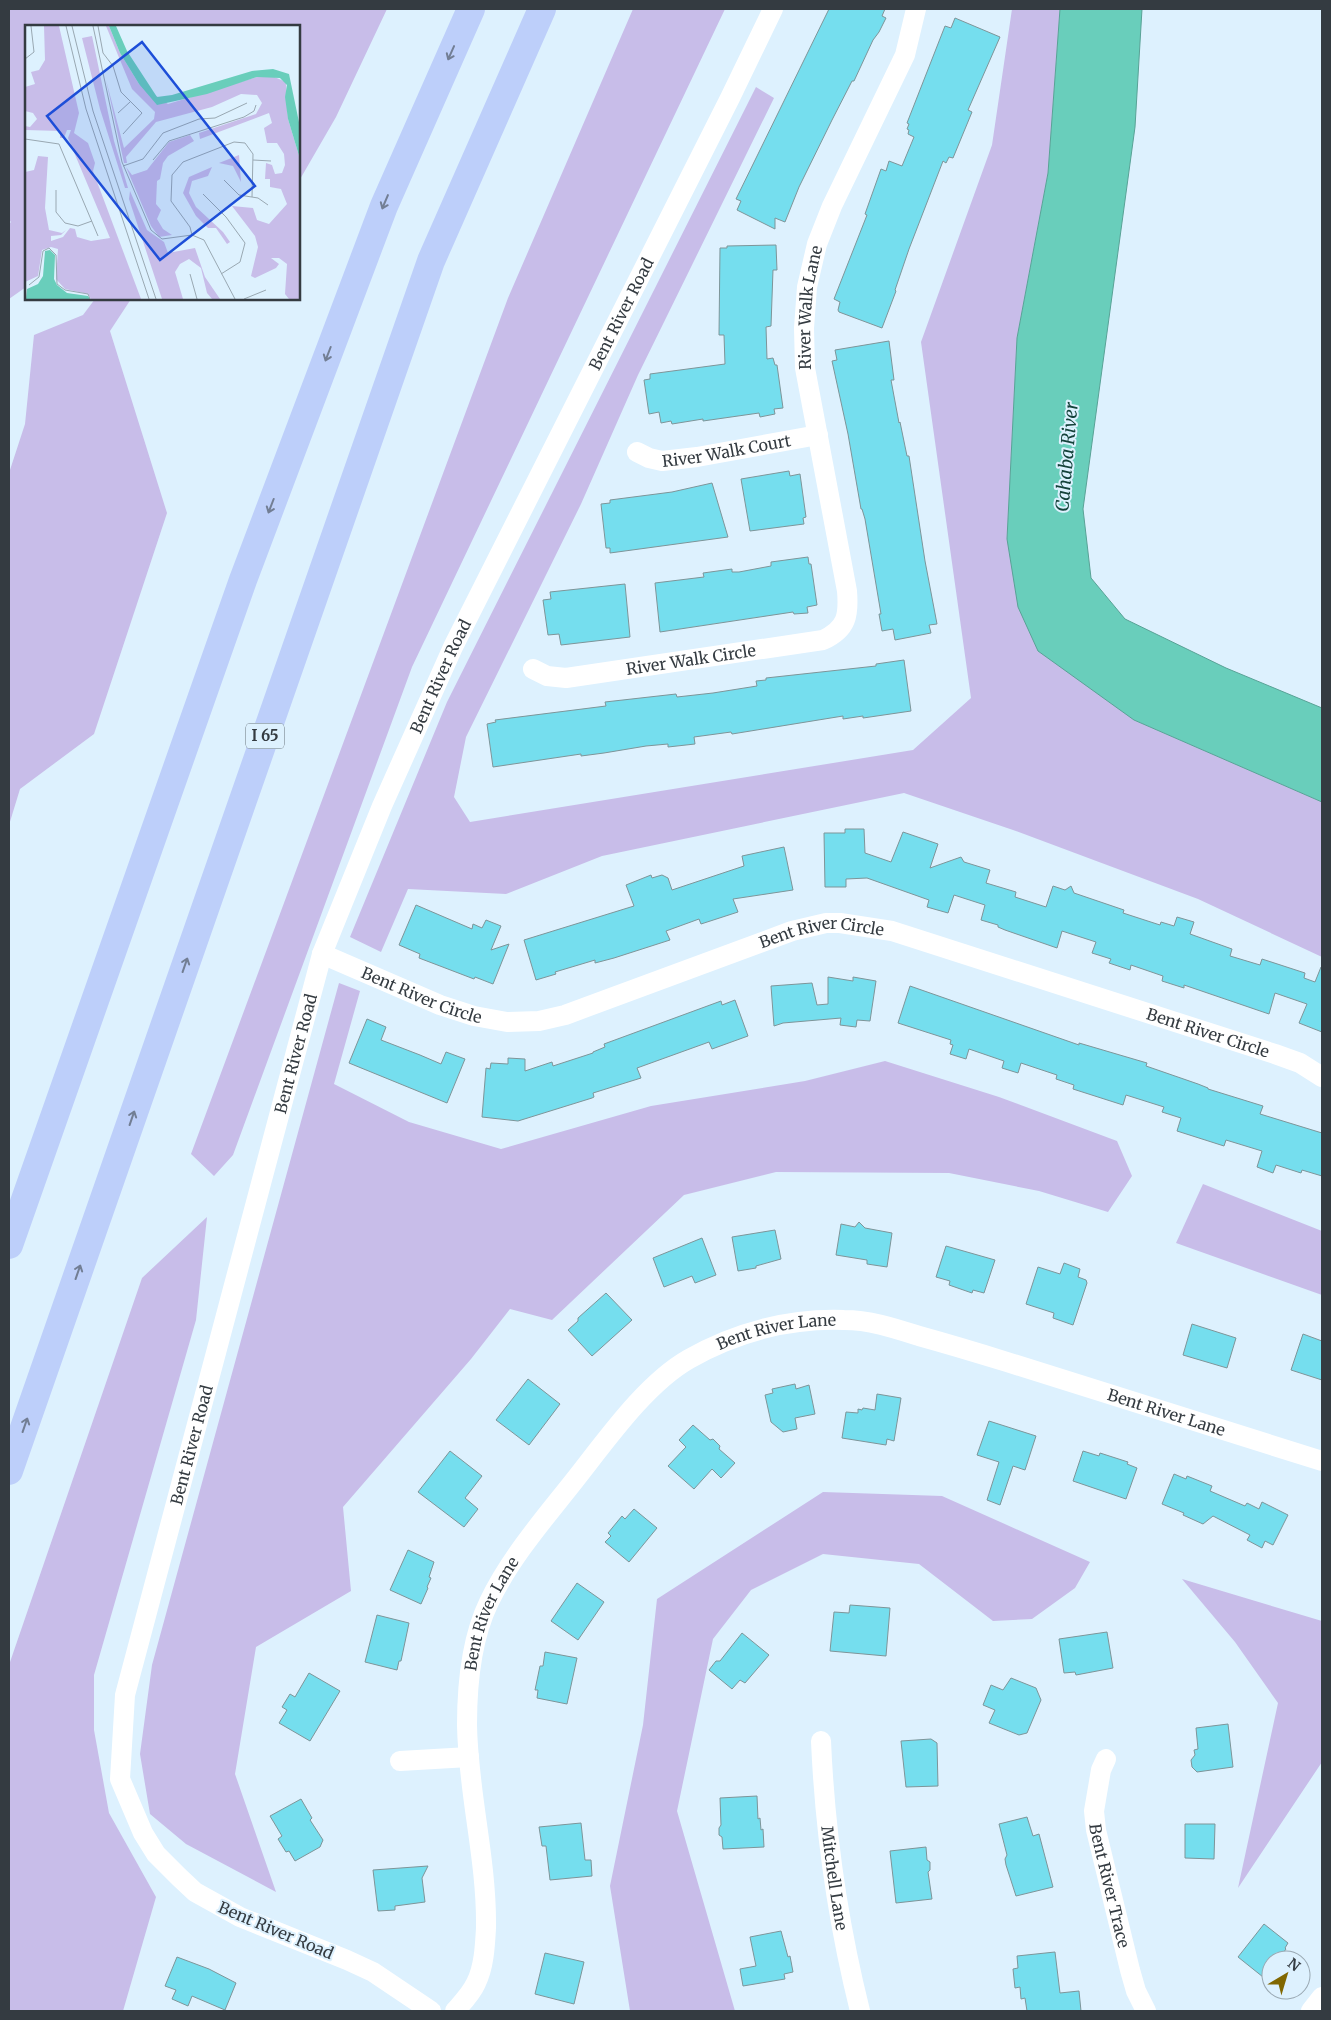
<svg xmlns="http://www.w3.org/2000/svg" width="1331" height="2020" font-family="Merriweather,serif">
  <rect width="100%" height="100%" fill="#ddf1fe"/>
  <!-- green -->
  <g fill="#c8bde9">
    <polygon points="9,9 387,9 336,117 299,181 299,26 26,26 26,287 9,299 9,224 11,222 9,220"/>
    <polygon points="633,9 725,9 412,667 233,1155 214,1176 191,1154 508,298"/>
    <polygon points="1012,9 1060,9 1048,173 1017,338 1007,539 1134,720 1322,802 1322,957 1198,899 1013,830 904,793 602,856 506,894 408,889 381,952 350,937 447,702 756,87 774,98 638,375 581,504 466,737 454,797 470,822 913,750 971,698 921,342 992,145"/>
    <polygon points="95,299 131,299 110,331 167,513 94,734 20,789 9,825 9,473 25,424 34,335 83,315"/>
    <polygon points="339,983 360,991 334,1084 409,1122 501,1149 651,1106 805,1081 885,1061 999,1097 1117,1141 1132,1176 1108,1212 1039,1191 949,1173 776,1172 684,1195 552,1320 510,1309 471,1359 343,1507 351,1591 256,1647 235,1774 276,1892 186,1844 150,1814 140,1754 152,1665"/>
    <polygon points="1203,1184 1322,1231 1322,1295 1176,1243"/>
    <polygon points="207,1217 196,1320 94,1675 94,1730 109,1813 156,1897 123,2011 9,2011 9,1665 142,1278"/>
    <polygon points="823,1492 942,1496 1090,1562 1075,1588 1032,1619 993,1621 919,1564 823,1554 751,1590 713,1639 677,1811 735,2011 630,2011 610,1886 643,1725 657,1599"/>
    <polygon points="1182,1579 1322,1621 1322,1762 1238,1888 1278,1703 1235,1642"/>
  </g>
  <!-- water -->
  <polygon fill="#69cebb" stroke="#59a296" points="1060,9 1142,9 1135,127 1083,509 1091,578 1125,619 1226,668 1322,708 1322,802 1134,720 1038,651 1018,607 1007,539 1017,338 1048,173"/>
  <!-- building -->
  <g fill="#75deee" stroke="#7e9599">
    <polygon points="829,9 885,9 882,16 886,18 879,32 873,40 854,81 852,81 832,120 799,187 785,222 775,218 775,229 737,210 741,201 736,199"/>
    <polygon points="955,18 1000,37 968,110 972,112 953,158 949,157 946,163 943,161 909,249 895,290 896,291 882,328 839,312 838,310 840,302 834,299 867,215 865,214 881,169 886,171 889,161 902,166 914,137 908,134 909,130 907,129 909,124 907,123 945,26 951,28"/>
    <polygon points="776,245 777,270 773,270 771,326 766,327 767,359 773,358 775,365 777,365 783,408 774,409 775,414 760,417 759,413 703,421 703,419 672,424 671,421 661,423 659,412 649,414 644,380 650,379 650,374 725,364 724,335 719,335 720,248 727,248 727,246"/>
    <polygon points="889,341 894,380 891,380 899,423 900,422 907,456 909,456 925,561 937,624 929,625 931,633 895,640 893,629 882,631 879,614 881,614 865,519 862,509 861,509 848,434 832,361 837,360 835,350"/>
    <polygon points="789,471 790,476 800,474 806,517 803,518 804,524 750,531 741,479"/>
    <polygon points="712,483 728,537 610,553 610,548 606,548 601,504 610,503 610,500 672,492"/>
    <polygon points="808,557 809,564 811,564 817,605 807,607 808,613 794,614 793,612 660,632 655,583 704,577 703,573 732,569 732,572 739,572 771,566 771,562"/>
    <polygon points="625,584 630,637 561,645 559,634 548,635 543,600 551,599 550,592"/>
    <polygon points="904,660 911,711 863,718 863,716 843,719 843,716 732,734 731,732 694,737 695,744 668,747 668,744 646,746 604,753 581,756 581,754 493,767 487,724 496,722 495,720 606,706 605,702 676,694 677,697 713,693 757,686 756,681 766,680 766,678 876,666 876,664"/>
    <polygon points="845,829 864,829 865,853 891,862 903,832 938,844 930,868 961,857 964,862 990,870 986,883 1016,892 1015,897 1046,907 1053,886 1065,890 1071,886 1074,893 1124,910 1123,913 1160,925 1161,922 1174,926 1177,917 1194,922 1190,934 1232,949 1230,956 1260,965 1262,959 1305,973 1304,978 1315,982 1321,967 1322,967 1322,1032 1299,1023 1307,1004 1275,993 1269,1014 1184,985 1184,988 1162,981 1163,976 1131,965 1130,970 1109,963 1111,959 1092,953 1096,942 1062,931 1057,948 1005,930 998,927 998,925 981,920 985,905 954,895 948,913 927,907 929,900 867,878 846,879 846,887 825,887 824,833 845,833"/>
    <polygon points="784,847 793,890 733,899 738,912 701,924 699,919 666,931 670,940 614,958 595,963 595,960 555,972 556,974 536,980 524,940 634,906 626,885 651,875 652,878 662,875 668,878 672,890 744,866 742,856"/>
    <polygon points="416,905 472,929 473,924 482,928 486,920 501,926 491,950 509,944 493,984 475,977 474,979 440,966 419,958 420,954 399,945"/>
    <polygon points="828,977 853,981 853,977 876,981 870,1021 857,1020 856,1027 840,1025 841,1018 783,1023 774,1026 771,986 812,983 817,1005 828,1004"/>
    <polygon points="910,986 1079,1045 1079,1043 1147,1063 1146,1066 1198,1084 1208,1088 1208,1089 1263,1106 1260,1114 1322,1133 1322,1176 1302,1170 1301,1173 1276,1165 1273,1173 1257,1167 1262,1151 1226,1140 1224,1146 1177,1131 1181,1118 1162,1112 1164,1107 1126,1095 1123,1105 1073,1089 1074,1085 1056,1079 1057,1075 1021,1063 1018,1073 1002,1068 1004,1061 969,1049 966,1059 950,1054 953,1045 950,1044 951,1040 898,1023"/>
    <polygon points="735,1000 748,1036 712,1049 709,1042 637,1068 641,1078 593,1093 594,1097 592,1098 518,1121 482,1117 486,1068 490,1069 491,1063 508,1064 508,1058 525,1059 525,1071 552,1062 553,1066 593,1053 593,1052 605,1047 604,1044 721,1001 722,1005"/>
    <polygon points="367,1019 386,1027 381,1040 420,1055 441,1064 446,1052 465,1059 447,1103 349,1063"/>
    <polygon points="859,1222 865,1228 892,1233 887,1267 867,1264 867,1260 836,1255 841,1224 855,1227"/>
    <polygon points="775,1230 781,1259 756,1266 756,1268 738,1271 732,1237"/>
    <polygon points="702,1238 716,1275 695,1283 692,1276 664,1287 653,1258"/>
    <polygon points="946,1246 995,1260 984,1293 973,1290 972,1293 949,1285 950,1281 936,1277"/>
    <polygon points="1064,1263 1080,1269 1078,1277 1086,1280 1087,1283 1073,1325 1053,1318 1054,1313 1026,1304 1038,1267 1060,1274"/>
    <polygon points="606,1293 632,1320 592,1356 568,1330 578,1321 578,1318"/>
    <polygon points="1192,1324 1236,1338 1227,1368 1183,1355"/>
    <polygon points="1303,1334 1322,1341 1322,1380 1291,1370"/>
    <polygon points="528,1379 560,1404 529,1445 496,1420"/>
    <polygon points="795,1384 796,1389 809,1385 815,1414 795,1418 797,1429 783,1432 771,1422 765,1395 773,1393 772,1389"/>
    <polygon points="877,1394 901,1398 894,1441 887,1439 886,1445 842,1438 846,1412 858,1413 858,1409 862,1410 863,1408 875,1410"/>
    <polygon points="989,1421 1036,1436 1025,1470 1013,1466 1000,1505 987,1500 999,1462 977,1455"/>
    <polygon points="693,1425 710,1440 713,1439 720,1446 719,1449 735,1463 721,1478 712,1469 694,1489 668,1466 686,1447 679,1440"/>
    <polygon points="450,1451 482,1476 465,1498 478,1509 464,1527 418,1492"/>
    <polygon points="1083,1451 1099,1456 1100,1453 1128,1462 1127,1464 1137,1468 1126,1499 1073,1481"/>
    <polygon points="1174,1474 1186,1479 1187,1476 1212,1486 1210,1491 1245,1506 1247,1503 1259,1509 1262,1502 1288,1515 1273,1545 1265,1541 1262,1548 1247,1540 1250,1535 1213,1516 1203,1524 1183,1515 1184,1513 1162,1504"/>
    <polygon points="634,1509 657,1528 629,1562 605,1542 611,1536 608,1533 622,1516 625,1519"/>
    <polygon points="408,1550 434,1562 429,1577 431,1578 427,1587 428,1588 421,1604 390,1590"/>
    <polygon points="577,1583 604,1602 578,1640 551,1621"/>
    <polygon points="850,1605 890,1608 886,1656 830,1651 834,1612 849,1613"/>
    <polygon points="377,1615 409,1623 401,1661 399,1661 397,1670 365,1662"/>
    <polygon points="1107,1632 1113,1668 1076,1675 1075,1672 1064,1673 1059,1639"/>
    <polygon points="742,1633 769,1655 745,1683 740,1680 732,1689 709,1670 716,1661 720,1661"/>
    <polygon points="545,1652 577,1658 567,1704 537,1698 538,1690 535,1690 540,1666 543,1666"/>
    <polygon points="309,1673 340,1691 310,1741 279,1723 287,1710 282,1707 290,1694 295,1697"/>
    <polygon points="1011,1678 1036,1688 1041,1700 1027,1733 1019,1735 989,1723 995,1710 983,1705 991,1685 1003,1690"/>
    <polygon points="1228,1724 1233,1767 1197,1772 1192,1767 1191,1760 1195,1755 1194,1750 1198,1749 1196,1728"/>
    <polygon points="931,1739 937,1743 938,1786 906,1787 901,1741"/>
    <polygon points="757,1796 758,1819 760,1818 761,1830 763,1829 764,1847 723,1849 722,1837 719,1835 719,1828 721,1825 720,1798"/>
    <polygon points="301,1799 312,1818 310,1820 323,1840 320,1847 295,1861 289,1851 286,1852 278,1839 282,1836 270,1816"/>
    <polygon points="1027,1817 1033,1836 1039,1834 1053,1887 1016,1896 1006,1865 1005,1859 1007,1855 999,1824"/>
    <polygon points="581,1823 585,1860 591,1860 592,1876 550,1880 546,1846 542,1846 539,1827"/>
    <polygon points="1185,1824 1215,1824 1214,1859 1185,1858"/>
    <polygon points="926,1847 927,1860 930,1862 930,1870 928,1872 932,1899 896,1903 890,1851"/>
    <polygon points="428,1866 422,1878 425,1902 395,1906 395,1910 378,1911 373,1870"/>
    <polygon points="1264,1924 1288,1943 1285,1948 1286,1949 1278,1960 1271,1960 1271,1967 1263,1977 1238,1957"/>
    <polygon points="781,1931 788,1957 790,1956 793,1972 784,1974 785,1979 743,1986 740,1969 756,1966 750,1937"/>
    <polygon points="1055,1952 1060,1993 1079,1991 1081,2011 1027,2011 1025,1998 1021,1999 1020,1987 1015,1988 1013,1969 1018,1968 1017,1956"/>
    <polygon points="545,1953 584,1962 574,2004 535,1994"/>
    <polygon points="177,1957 209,1969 236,1983 225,2010 192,1996 188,2006 172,1999 176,1990 165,1986"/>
  </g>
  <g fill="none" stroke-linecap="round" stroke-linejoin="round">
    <!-- minor -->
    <g stroke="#fff" stroke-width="20">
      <path id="s1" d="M637,452L649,458L662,461L697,457L818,435"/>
      <path id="s2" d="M533,669L547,676L566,678L823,640C847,629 849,615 847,591L805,368L804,328L807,287L817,244L832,206L905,55L916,9"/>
      <path id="s3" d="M322,954L440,1005L474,1016L507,1022L539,1021L565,1015L792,931L826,923H840L892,931L1275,1054L1300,1063L1322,1077"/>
      <path id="s4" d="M821,1741C825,1833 838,1923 860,2011"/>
      <path id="s5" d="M1106,1759L1101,1770L1094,1811L1096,1830L1130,1970L1136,1991L1146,2011"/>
      <polyline points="400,1761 469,1757"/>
      <path id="s6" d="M431,2011L373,1972L347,1960L240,1917L195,1892L179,1877L156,1854L143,1833L120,1779L125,1695L322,954L382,806L453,647L730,98L773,9"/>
      <path id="s7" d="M455,2011C463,2002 471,1994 476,1983C484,1967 485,1946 486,1928C487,1859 468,1793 467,1725C467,1684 471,1639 489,1602C510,1558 544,1519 574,1481C605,1442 645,1384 689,1359C736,1332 790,1318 844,1320C870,1320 894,1328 919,1336C948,1344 978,1353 1007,1362C1112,1395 1217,1428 1322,1461"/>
      <polyline points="1311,2011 1322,1997"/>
    </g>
    <!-- highway -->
    <g stroke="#bdcffa" stroke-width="28">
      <polyline points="9,1245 243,580 384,206 471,9"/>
      <polyline points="9,1471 431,261 542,9"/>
    </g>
  </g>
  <!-- one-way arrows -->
  <defs><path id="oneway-shaft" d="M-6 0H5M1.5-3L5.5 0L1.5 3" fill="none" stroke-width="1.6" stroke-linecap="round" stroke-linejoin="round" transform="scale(1.25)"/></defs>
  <g stroke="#727e94">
    <use href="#oneway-shaft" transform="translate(451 53) rotate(114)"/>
    <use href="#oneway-shaft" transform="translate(385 202) rotate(113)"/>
    <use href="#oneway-shaft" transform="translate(328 354) rotate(111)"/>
    <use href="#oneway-shaft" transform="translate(271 506) rotate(111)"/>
    <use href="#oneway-shaft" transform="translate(185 965) rotate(-71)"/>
    <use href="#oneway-shaft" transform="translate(132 1118) rotate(-71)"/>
    <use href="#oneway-shaft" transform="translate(78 1272) rotate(-71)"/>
    <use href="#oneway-shaft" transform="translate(25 1425) rotate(-71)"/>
  </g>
  <g text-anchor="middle" stroke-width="4" stroke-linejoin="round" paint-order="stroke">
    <!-- shield labels -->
    <rect fill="#ddf1fe" stroke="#67727a" stroke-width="1" x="246" y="723.5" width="38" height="25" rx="4"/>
    <g font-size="15" font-weight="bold" fill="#343b41">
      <text x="265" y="741">I 65</text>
    </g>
    <!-- street labels -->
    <g font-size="16" fill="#343b41" stroke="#ddf1fe">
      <text dy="6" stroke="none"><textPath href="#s2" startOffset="642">River Walk Lane</textPath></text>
      <text dy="6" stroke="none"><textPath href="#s6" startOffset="1961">Bent River Road</textPath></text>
      <text dy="6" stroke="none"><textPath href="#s1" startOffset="92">River Walk Court</textPath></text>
      <text dy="6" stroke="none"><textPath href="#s2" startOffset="161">River Walk Circle</textPath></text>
      <text dy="6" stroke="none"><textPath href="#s6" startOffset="1556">Bent River Road</textPath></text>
      <text dy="6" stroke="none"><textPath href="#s3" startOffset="528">Bent River Circle</textPath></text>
      <text dy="6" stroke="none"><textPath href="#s3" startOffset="108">Bent River Circle</textPath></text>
      <text dy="6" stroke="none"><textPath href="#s3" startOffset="932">Bent River Circle</textPath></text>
      <text dy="6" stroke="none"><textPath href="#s6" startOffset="1151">Bent River Road</textPath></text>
      <text dy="6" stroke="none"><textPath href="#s7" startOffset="831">Bent River Lane</textPath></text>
      <text dy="6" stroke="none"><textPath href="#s7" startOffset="1236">Bent River Lane</textPath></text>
      <text dy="6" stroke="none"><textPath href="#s6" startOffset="746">Bent River Road</textPath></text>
      <text dy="6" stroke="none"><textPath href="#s7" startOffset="411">Bent River Lane</textPath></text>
      <text dy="6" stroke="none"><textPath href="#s4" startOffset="138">Mitchell Lane</textPath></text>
      <text dy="6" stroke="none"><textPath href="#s5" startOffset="130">Bent River Trace</textPath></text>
      <text transform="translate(276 1930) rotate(23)" y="6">Bent River Road</text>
    </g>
    <!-- water labels -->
    <g font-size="18" font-style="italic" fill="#14423a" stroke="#ddf1fe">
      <text transform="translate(1067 457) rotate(-85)" y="6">Cahaba River</text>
    </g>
  </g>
  <!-- overview -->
  <g transform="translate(25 25)">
    <rect width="275" height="275" fill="#ddf1fe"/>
    <path d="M19,1H34L54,88L49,108L63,118L70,138L68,146L116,274H66L63,269L40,264L31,254L33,224L26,222L17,225L13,251L0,257V147L9,145L13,131L23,132L20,183L24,205L37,208L41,205L36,210L26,211V216L38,212L45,203L50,204L52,212L66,216L85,213L43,113L46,105H42L39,113H35V106L0,105V101L5,102L12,94L8,88L0,86V62L10,59L6,47L14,45L20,35ZM81,1H84L95,28L114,59L143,79L232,52L247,51L261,57L263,94L275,134V274H264L260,269L262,239L254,233H246L254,239L251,243L230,253L226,251L233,222L230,211L207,181L228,183L232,195L244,199L262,179L256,164L245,162V154H240L241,138L247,140L250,149L257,148L260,140L259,129L252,118H242L239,103L247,98L244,88L175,114L174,108L231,89L237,78L232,70L216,69L187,82L131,97L101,132L102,138H99L81,55L99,123L129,94L130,87L107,64ZM67,11L89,116L103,163H100L75,84L57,13ZM165,110L169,116L143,131L138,138L135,154L132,156L131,179L136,185L132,194L138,204L147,210L134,212L126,201L101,142L107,150L122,145L144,117ZM214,130L216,157L208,141L194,138ZM187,142L183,151L167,156L164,168L171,182L198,207L205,217L202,219L191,203H183L171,191L158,168L164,152ZM105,166L122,205L139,217L143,228L170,223L180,252L195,274H187L182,268L176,243L164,234L155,239L150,247L158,274H137L104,174Z" fill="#c8bde9"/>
    <path d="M84,1H91L102,26L132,72L147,70L227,46L248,44L264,49L275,102V134L263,94L260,72L262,60L255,53L232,52L182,69L132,80L114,59L95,28ZM25,225L30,230L29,254L32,260L42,268L63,271L65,274H1L2,264L13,259L18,251L20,226Z" fill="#69cebb"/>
    <path fill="none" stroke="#99a8b2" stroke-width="1" d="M41,1L61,84L124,274M47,1L68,86L131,274M68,1L97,137L126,205L137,214L167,210L179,215L210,274M73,1L78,28L88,41L96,67L117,88L98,109M0,34L9,27L6,1M93,88L105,77M0,114L34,119L73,211M128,135L144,116L219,92L229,86L231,80M228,135L246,136M98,141L118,134L138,108L174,94L190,93L222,78M199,155L214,170L233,173L243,180M31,165V187L40,198L53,201L67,196M178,169L201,192L220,218L215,237L196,249M167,210L165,202L146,176L147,150L158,137L209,117L220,118L228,129L227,172M165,249L172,274M4,260L14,252L18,226L24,223L31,230L32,259L40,265L63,269L65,274M219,274L241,265"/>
    <path fill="#1d4ed8" fill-opacity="0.15" stroke="#1d4ed8" stroke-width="2.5" d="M117,17L230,161L135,235L22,91Z"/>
    <rect width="275" height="275" fill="none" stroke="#343b41" stroke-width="2.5"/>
  </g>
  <!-- border -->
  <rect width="1331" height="2020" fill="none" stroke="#343b41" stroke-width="20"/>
  <!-- north arrow -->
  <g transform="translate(1286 1975) rotate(38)"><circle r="24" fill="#ddf1fe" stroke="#99a8b2"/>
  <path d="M0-4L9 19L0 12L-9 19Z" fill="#816700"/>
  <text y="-8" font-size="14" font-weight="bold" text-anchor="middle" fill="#343b41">N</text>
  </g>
</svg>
